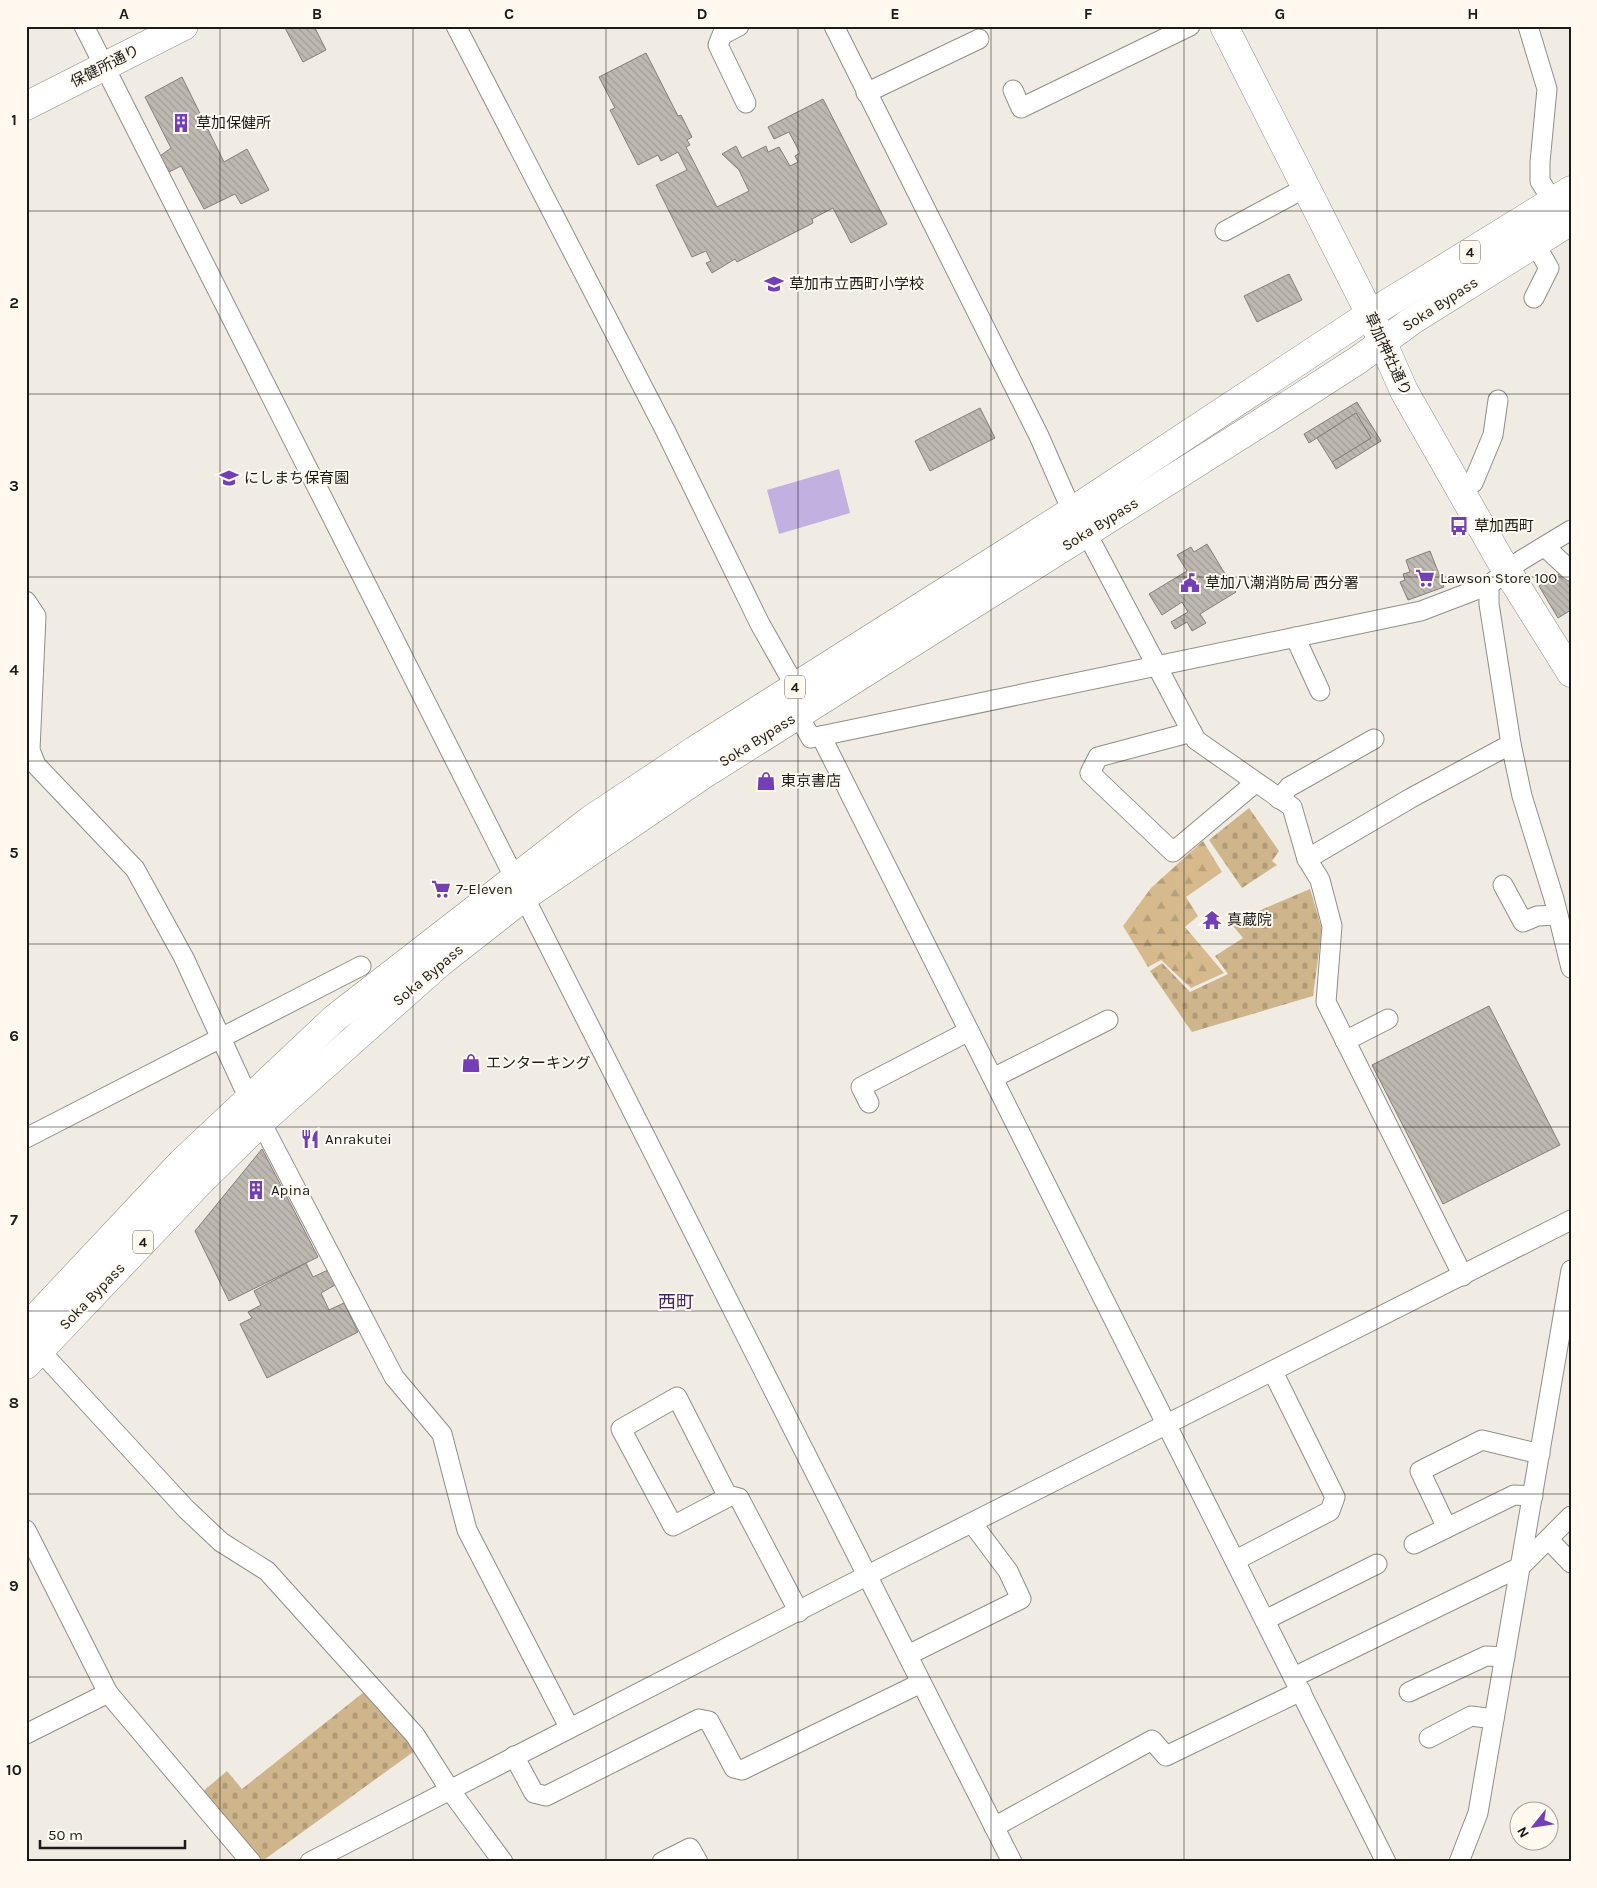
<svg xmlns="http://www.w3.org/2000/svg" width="1597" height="1888" font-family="Karla,'Noto Sans JP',sans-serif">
  <defs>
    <pattern id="forest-firs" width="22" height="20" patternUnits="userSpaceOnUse" patternTransform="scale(1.25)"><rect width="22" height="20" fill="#d6ba8d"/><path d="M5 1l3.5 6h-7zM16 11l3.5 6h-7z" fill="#b79f79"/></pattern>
    <pattern id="cemetery-stones" width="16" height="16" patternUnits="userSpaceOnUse" patternTransform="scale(1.25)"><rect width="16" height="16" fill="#cfb58b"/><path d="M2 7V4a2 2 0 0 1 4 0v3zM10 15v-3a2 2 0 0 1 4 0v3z" fill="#b19b77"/></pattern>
    <pattern id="building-back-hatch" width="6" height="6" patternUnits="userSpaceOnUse" patternTransform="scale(1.25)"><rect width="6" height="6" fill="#bdb8b0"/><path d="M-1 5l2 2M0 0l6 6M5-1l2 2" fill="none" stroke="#a29e97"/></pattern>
  </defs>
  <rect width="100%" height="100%" fill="#f1ece3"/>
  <!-- forest -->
  <polygon fill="url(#forest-firs)" points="1203,841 1222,872 1186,897 1198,916 1185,927 1224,973 1191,988 1161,960 1148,967 1123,926 1151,888"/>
  <!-- cemetery -->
  <g fill="url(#cemetery-stones)">
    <polygon points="1249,808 1279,851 1272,861 1277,865 1242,888 1209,840"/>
    <polygon points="1310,889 1322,929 1313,996 1192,1032 1150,971 1162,963 1190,992 1228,974 1215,956 1243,938 1233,926 1263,909"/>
    <polygon points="364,1692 416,1750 261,1862 257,1862 201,1793 227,1771 242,1789"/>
  </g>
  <!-- water -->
  <polygon fill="#c0b1e0" points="839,469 850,513 779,534 767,490"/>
  <!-- building -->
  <g fill="url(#building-back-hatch)" stroke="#847f78">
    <polygon points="284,26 314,26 326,50 303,62"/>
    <polygon points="646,53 678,116 681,115 692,137 687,140 690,145 686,147 717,207 749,191 739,170 722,154 736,146 742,158 766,146 768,152 779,147 790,166 798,162 795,156 800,153 789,132 774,139 768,127 823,99 887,224 851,243 833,208 812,219 813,223 737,262 735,259 712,273 706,263 711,261 706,251 692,257 656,185 687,170 678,152 661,161 658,155 638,165 610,110 615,108 599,77"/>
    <polygon points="182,77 224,162 247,149 269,190 241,204 235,194 204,209 181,166 169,172 160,156 171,148 145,97"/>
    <polygon points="1289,274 1302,300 1257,322 1244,296"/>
    <polygon points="1357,402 1381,441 1336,469 1332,462 1371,438 1356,413 1309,443 1304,434"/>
    <polygon points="980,408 995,438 930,471 915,441"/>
    <polygon points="1356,413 1371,438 1332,462 1317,438"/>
    <polygon points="1207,544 1236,592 1200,614 1206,623 1192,631 1187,622 1175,629 1171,622 1188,612 1182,602 1162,615 1149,594 1187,571 1177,555 1191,547 1194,552"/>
    <polygon points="1430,551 1444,587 1408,600 1400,582 1405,580 1403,574 1410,572 1406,560"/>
    <polygon points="1561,573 1571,582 1571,610 1558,618 1539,586"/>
    <polygon points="1489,1006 1560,1145 1443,1204 1372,1065"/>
    <polygon points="262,1149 318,1257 229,1301 195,1231"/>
    <polygon points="306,1263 313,1277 328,1270 335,1285 321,1293 329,1310 344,1303 358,1332 267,1378 240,1324 252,1318 248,1312 261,1305 254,1291"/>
  </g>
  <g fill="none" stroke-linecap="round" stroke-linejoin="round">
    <!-- street casing -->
    <g stroke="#928d85" stroke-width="21">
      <g id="street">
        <polyline points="84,26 1012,1862"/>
        <polyline points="456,26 665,430 760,624 795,686"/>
        <polyline points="739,26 722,35 718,45 746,103"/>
        <polyline points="834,26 1039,436 1072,511"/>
        <polyline points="1528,26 1547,89 1540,162 1540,181 1553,202"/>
        <polyline points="1013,90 1021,108 1190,26"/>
        <polyline points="866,93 979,39"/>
        <polyline points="1225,231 1305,188"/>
        <polyline points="1534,298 1549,268 1535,244"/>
        <polyline points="1460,490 1473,483 1493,435 1498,400"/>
        <polyline points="1086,532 1196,740 1292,807 1307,859 1320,880 1332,926 1326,1002 1463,1276"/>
        <polyline points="1545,547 1571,571"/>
        <polyline points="1489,585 1489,604 1511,744 1522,796 1554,899 1571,968"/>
        <polyline points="26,601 36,616 30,750 36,765 135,869 184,958 249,1099 394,1377 442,1434 467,1530 569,1727"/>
        <polyline points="1295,637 1320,691"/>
        <polyline points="798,715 811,738 1421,611 1489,585 1520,561 1571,530"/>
        <polyline points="1192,732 1098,757 1090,773 1173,852 1255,783"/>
        <polyline points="821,736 1386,1862"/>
        <polyline points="1279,799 1289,787 1374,739"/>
        <polyline points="1307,859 1411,798 1511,744"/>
        <polyline points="1503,885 1523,922 1537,916 1558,915"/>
        <polyline points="1345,1041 1388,1019"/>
        <polyline points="993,1078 1108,1020"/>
        <polyline points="869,1103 861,1087 969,1031"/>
        <polyline points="26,1138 361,966"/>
        <polyline points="32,1342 186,1509 221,1542 267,1571 415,1735 450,1790 503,1862"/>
        <polyline points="728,1497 677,1397 621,1429 673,1526 728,1497 731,1496 739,1498 799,1612"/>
        <polyline points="1447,1528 1420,1471 1482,1440 1540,1454"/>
        <polyline points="26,1530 108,1693 251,1862"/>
        <polyline points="1549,1540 1571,1563"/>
        <polyline points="1414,1544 1514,1495 1533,1496"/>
        <polyline points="1236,1560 1330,1511 1335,1497 1273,1372"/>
        <polyline points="1265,1620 1377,1564"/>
        <polyline points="908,1655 1021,1599 1008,1571 972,1523"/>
        <polyline points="1294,1677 1520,1567 1571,1516"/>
        <polyline points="1409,1692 1486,1656 1505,1657"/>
        <polyline points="26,1734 108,1693"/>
        <polyline points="1429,1738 1471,1716 1494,1719"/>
        <polyline points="514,1756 534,1793 546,1796 699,1719 709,1721 734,1768 742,1770 921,1683"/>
        <polyline points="994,1827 1152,1740 1166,1756 1301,1691"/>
        <polyline points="310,1862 868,1575 1571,1220"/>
        <polyline points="662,1862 690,1848 698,1862"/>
        <polyline points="1459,1862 1478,1813 1571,1270"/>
      </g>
    </g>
    <!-- secondary casing -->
    <g stroke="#928d85" stroke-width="29">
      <g id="secondary">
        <polyline points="1224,26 1370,314 1404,391 1499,558 1571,673"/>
        <polyline points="26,106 184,26"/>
      </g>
    </g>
    <!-- highway casing -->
    <g stroke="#928d85" stroke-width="29">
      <g id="highway">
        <polyline points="26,1328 181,1163 335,1018 590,820 695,750 1072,511 1370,314 1571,190"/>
        <polyline points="26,1365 198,1184 262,1121 441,962 524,897 703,775 1257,425 1358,360 1413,320 1571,221"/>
      </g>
    </g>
    <!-- street -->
    <use href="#street" stroke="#fff" stroke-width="19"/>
    <!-- secondary -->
    <use href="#secondary" stroke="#fff" stroke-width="28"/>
    <!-- highway -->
    <use href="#highway" stroke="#fff" stroke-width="28"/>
  </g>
  <!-- grid -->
  <path fill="none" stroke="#1d1b18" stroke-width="1" stroke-opacity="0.55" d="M220,26V1862M413,26V1862M606,26V1862M798,26V1862M991,26V1862M1184,26V1862M1377,26V1862M26,211H1571M26,394H1571M26,577H1571M26,761H1571M26,944H1571M26,1127H1571M26,1311H1571M26,1494H1571M26,1677H1571"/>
  <!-- icons -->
  <defs>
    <g id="building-bare" transform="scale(1.5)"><path d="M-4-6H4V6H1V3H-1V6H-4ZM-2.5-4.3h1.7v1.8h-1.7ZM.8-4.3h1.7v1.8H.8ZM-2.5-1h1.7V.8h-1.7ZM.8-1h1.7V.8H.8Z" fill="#723fb6" stroke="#fff9f0" stroke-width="2.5" paint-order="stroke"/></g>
    <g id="school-bare" transform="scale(1.5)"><path d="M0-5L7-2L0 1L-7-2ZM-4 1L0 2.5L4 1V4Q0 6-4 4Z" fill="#723fb6" stroke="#fff9f0" stroke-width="2.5" paint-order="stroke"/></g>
    <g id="bus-bare" transform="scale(1.5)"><path d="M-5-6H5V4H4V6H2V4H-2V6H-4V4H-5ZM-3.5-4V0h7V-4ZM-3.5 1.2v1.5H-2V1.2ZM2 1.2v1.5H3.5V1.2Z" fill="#723fb6" stroke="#fff9f0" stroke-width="2.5" paint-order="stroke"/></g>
    <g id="supermarket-bare" transform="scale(1.5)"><path d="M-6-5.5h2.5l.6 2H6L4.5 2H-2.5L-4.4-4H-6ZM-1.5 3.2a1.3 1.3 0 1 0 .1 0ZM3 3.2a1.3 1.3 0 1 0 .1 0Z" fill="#723fb6" stroke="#fff9f0" stroke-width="2.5" paint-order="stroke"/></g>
    <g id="civic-bare" transform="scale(1.5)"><path d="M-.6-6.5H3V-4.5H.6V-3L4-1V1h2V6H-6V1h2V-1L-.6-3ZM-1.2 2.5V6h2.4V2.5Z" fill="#723fb6" stroke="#fff9f0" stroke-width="2.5" paint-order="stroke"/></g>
    <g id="shop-bare" transform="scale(1.5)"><path d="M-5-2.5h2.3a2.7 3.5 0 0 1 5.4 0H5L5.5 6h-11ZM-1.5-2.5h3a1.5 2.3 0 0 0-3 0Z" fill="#723fb6" stroke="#fff9f0" stroke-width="2.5" paint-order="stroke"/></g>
    <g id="temple-bare" transform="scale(1.5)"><path d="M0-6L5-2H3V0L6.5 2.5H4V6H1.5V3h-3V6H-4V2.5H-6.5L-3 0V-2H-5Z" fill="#723fb6" stroke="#fff9f0" stroke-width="2.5" paint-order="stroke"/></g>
    <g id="restaurant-bare" transform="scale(1.5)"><path d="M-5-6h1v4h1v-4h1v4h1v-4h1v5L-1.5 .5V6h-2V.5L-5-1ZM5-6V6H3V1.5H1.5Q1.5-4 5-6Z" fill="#723fb6" stroke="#fff9f0" stroke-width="2.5" paint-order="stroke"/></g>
  </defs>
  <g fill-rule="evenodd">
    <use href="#building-bare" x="181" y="123"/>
    <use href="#school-bare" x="774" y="284"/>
    <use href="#school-bare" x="229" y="478"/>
    <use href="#bus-bare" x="1459" y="526"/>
    <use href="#supermarket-bare" x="1425" y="578"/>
    <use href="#civic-bare" x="1190" y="583"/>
    <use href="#shop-bare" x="766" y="781"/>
    <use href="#supermarket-bare" x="441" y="889"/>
    <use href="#temple-bare" x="1212" y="920"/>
    <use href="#shop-bare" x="471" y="1063"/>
    <use href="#restaurant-bare" x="310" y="1139"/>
    <use href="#building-bare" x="256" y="1190"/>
  </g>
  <g text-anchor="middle" stroke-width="4" stroke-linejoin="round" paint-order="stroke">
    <!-- shield labels -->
    <g fill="#fff9f0" stroke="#615e59" stroke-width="1">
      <rect x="1460" y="240.5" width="20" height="23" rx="4"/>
      <rect x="785" y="675.5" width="20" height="23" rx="4"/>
      <rect x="133" y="1230.5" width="20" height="23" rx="4"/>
    </g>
    <g font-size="14" font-weight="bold" fill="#1d1b18">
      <text x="1470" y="257">4</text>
      <text x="795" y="692">4</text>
      <text x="143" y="1247">4</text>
    </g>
    <!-- street labels -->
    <g font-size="15" fill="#1d1b18" stroke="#fff9f0">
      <text transform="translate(105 66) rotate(-27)" y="5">保健所通り</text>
      <text transform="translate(1440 304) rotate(-33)" y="5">Soka Bypass</text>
      <text transform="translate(1388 354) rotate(65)" y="5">草加神社通り</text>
      <text transform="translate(1100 524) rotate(-32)" y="5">Soka Bypass</text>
      <text transform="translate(757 740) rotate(-32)" y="5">Soka Bypass</text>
      <text transform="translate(428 975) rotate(-40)" y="5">Soka Bypass</text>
      <text transform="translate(92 1296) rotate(-46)" y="5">Soka Bypass</text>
    </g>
    <!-- poi labels -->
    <g font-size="15" fill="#1d1b18" stroke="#fff9f0" text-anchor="start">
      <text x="196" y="128">草加保健所</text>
      <text x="789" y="289">草加市立西町小学校</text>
      <text x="244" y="483">にしまち保育園</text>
      <text x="1474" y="531">草加西町</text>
      <text x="1440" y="583">Lawson Store 100</text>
      <text x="1205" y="588">草加八潮消防局 西分署</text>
      <text x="781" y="786">東京書店</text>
      <text x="456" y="894">7-Eleven</text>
      <text x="1227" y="925">真蔵院</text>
      <text x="486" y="1068">エンターキング</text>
      <text x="325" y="1144">Anrakutei</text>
      <text x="271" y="1195">Apina</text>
    </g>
    <!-- quarter labels -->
    <g font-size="18" fill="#402963" stroke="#fff9f0">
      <text x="676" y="1308">西町</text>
    </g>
  </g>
  <!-- border -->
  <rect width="1597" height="1888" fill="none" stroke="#fff9f0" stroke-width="55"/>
  <!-- north arrow -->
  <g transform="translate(1534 1826) rotate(240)"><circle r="24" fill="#fff9f0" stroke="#a5a09a"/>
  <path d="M0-4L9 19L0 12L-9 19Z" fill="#723fb6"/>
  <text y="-8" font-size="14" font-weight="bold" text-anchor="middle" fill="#1d1b18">N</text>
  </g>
  <!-- scale -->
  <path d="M40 1840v8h145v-8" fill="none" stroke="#1d1b18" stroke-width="2.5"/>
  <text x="48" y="1840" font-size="15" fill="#1d1b18" stroke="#fff9f0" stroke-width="4" paint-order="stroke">50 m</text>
  <rect x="28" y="28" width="1542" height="1832" fill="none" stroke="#1d1b18" stroke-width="2"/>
  <g font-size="16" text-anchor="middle" font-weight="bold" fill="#1d1b18">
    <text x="124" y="19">A</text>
    <text x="317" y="19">B</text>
    <text x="509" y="19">C</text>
    <text x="702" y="19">D</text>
    <text x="895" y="19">E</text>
    <text x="1088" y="19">F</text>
    <text x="1280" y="19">G</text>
    <text x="1473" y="19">H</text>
    <text x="14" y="125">1</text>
    <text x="14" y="308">2</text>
    <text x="14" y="491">3</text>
    <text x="14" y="675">4</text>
    <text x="14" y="858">5</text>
    <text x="14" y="1041">6</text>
    <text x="14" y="1225">7</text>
    <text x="14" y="1408">8</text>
    <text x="14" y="1591">9</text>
    <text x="14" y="1775">10</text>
  </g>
</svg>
